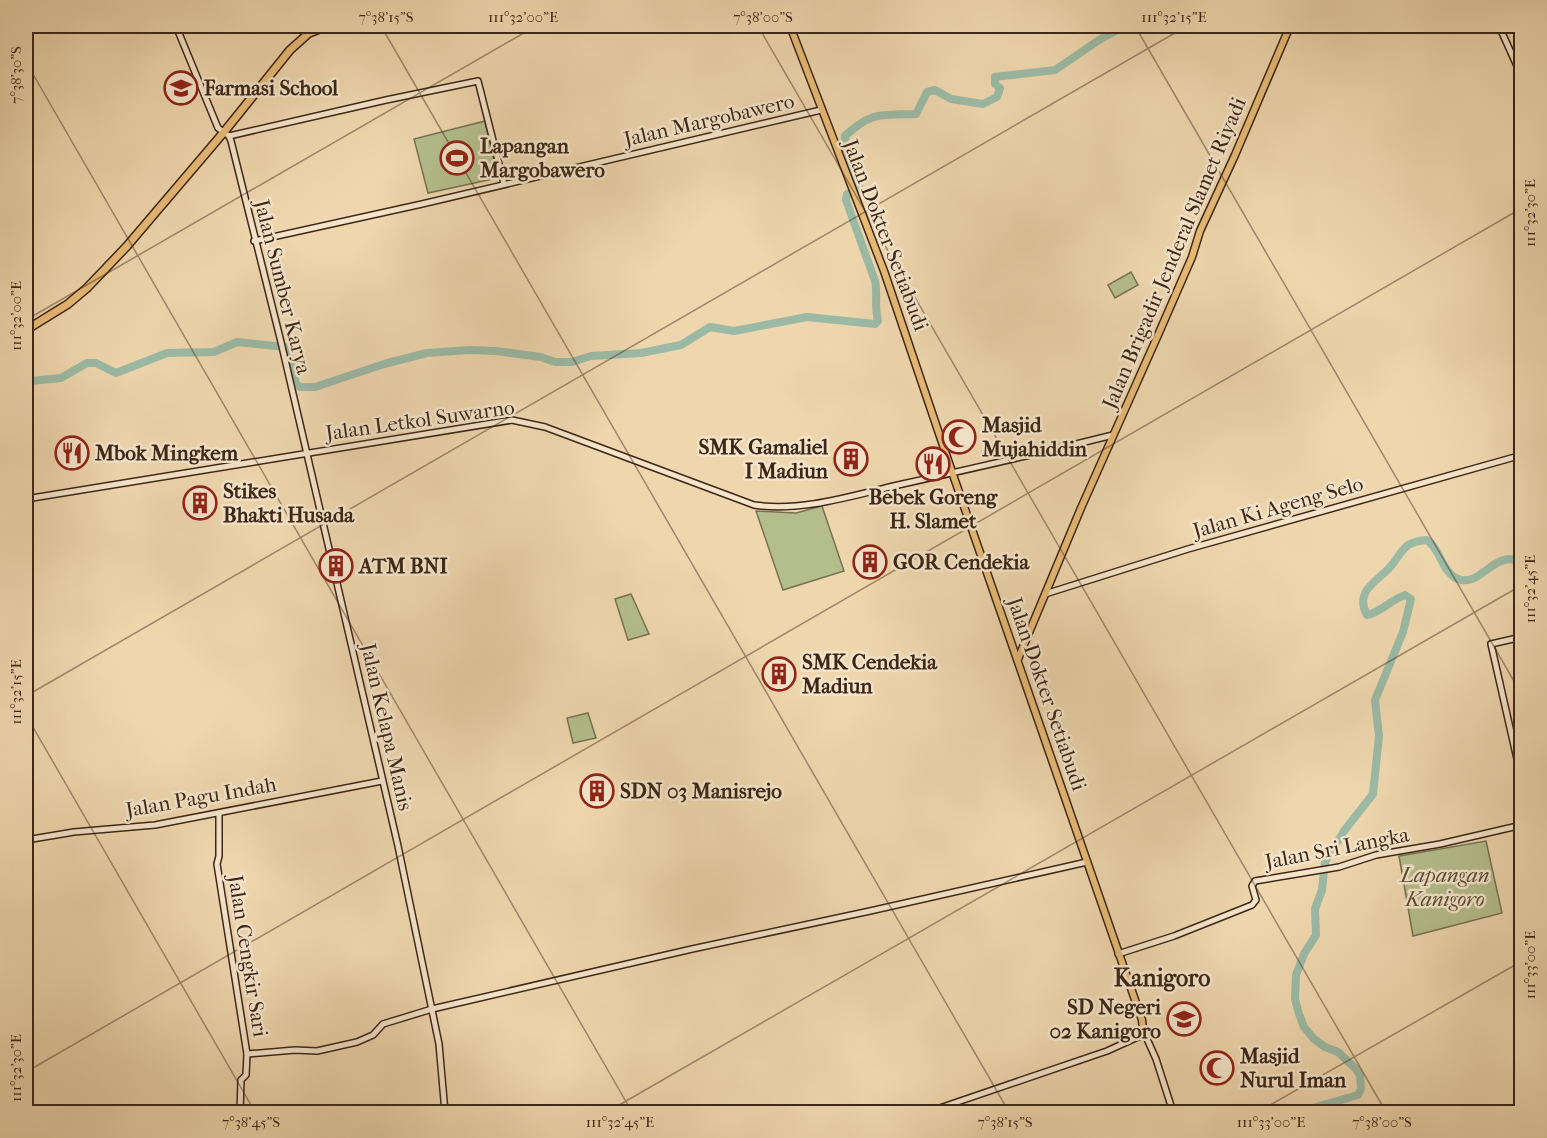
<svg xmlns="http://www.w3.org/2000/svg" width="1547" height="1138" font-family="'IM FELL French Canon',serif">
  <rect width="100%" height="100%" fill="#eed6ad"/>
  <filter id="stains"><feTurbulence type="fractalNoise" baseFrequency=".00333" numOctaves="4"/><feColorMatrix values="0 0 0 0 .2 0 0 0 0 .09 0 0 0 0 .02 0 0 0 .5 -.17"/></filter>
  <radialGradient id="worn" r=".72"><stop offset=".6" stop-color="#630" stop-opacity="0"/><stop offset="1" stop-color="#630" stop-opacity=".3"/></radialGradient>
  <!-- green -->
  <g fill="#b4be8d" stroke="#787252" stroke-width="1.5">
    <polygon points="485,121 498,178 428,193 414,139"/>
    <polygon points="1131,272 1138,285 1115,298 1108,285"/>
    <polygon points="822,506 844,571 783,590 756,511 796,513"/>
    <polygon points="631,594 649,634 628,640 615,599"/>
    <polygon points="588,713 596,738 573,743 567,718"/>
    <polygon points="1486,841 1502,913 1413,936 1399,856"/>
  </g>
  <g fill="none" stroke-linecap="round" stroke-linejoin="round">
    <!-- river -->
    <g stroke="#9bbaa5" stroke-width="8">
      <path d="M26,385L31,381L61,378L87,363H96L116,373L167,353L214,352L237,342L285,347L288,351L296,384L300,387H315L384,364L427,353L469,350L496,351L541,357L555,362H572L591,356L641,353L681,345L710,327L734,331L807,317L875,324L878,321C874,307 878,294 875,281L846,200L847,194L859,188C858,170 844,155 845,136C872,111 881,115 916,114L927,92L935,90L951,99L983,104L997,97L1000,88L995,84V77L1055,70L1099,40L1124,26"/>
      <path d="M1310,1112L1316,1107L1358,1095L1361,1089L1360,1075L1355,1068L1338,1052L1325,1047L1314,1039L1304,1027L1299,1014L1295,999L1296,975L1304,954L1316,935L1315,909L1322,890L1325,862L1344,831L1373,794L1379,736L1375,700L1403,632L1411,599L1405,595C1392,599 1380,613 1367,615C1353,590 1380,580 1391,566C1404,550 1403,542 1427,540C1440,549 1441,568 1454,577C1480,593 1493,546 1522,563"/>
    </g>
    <!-- secondary casing -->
    <g stroke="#3d2718" stroke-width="8">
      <g id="secondary">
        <polyline points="176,26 218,128 229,136 231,141 281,342 398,846 439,1044 445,1112"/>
        <polyline points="1499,26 1522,77"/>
        <polyline points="229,136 386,100 478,81 504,184"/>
        <polyline points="254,241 422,204 821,110"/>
        <path d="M26,499L512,420L545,427L754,505C802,512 851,496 898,485C970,469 1041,453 1113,435"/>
        <polyline points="26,511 31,498"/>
        <polyline points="1045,594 1188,549 1522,455"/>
        <polyline points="1522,637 1491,644 1522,781"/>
        <polyline points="219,814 219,856 217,864 247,1054 246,1075 241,1080 240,1112"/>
        <polyline points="26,840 74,832 155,825 382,781"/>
        <polyline points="1118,954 1174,936 1252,905 1256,900 1252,886 1255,881 1339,867 1376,855 1440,844 1522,825"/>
        <polyline points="1143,1030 1156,1059 1173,1112"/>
        <polyline points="247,1054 295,1050 317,1051 357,1042 373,1035 383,1024 432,1009 692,949 870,911 1087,862"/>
        <polyline points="928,1112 1107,1051 1140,1036"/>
      </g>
    </g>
    <!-- primary casing -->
    <g stroke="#3d2718" stroke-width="9">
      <g id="primary">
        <polyline points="790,26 884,271 950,466 1142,1020 1143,1030 1140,1036"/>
        <polyline points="1018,659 1081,508 1158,335 1192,257 1200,231 1235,155 1290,26"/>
      </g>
    </g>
    <!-- highway casing -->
    <g stroke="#3d2718" stroke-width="10">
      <polyline id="highway" points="26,330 68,304 87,288 127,246 224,132 290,50 309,33 327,26"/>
    </g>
    <!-- secondary -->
    <use href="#secondary" stroke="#f4e4ca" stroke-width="5"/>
    <!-- primary -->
    <use href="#primary" stroke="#e7bb76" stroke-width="6"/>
    <!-- highway -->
    <use href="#highway" stroke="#e7bb76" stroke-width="7"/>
  </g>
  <!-- ticks -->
  <path fill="none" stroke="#3d2718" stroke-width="1.5" stroke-opacity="0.45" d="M381,26L1009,1112M758,26L1386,1112M1135,26L1522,695M1512,26L1522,42M26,62L632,1112M26,320L536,26M26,696L1187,26M26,715L255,1112M26,1072L1522,208M607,1112L1522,585M1258,1112L1522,961"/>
  <!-- icons -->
  <defs>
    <g id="school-ring" transform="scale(1.725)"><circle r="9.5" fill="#f4e4ca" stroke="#8f2418" stroke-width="1.5"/><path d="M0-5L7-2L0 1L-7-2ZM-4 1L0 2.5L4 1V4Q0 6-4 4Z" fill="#8f2418"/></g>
    <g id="stadium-ring" transform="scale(1.725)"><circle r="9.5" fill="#f4e4ca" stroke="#8f2418" stroke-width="1.5"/><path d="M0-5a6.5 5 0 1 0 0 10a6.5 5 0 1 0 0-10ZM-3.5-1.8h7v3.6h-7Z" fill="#8f2418"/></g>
    <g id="mosque-ring" transform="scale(1.725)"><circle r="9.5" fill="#f4e4ca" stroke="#8f2418" stroke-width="1.5"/><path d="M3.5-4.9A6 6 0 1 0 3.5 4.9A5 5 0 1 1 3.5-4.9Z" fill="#8f2418"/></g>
    <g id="restaurant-ring" transform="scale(1.725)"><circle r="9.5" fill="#f4e4ca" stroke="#8f2418" stroke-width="1.5"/><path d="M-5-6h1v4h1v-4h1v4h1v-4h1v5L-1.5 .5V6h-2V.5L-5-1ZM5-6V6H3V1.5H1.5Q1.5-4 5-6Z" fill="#8f2418"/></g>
    <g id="building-ring" transform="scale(1.725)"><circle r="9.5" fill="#f4e4ca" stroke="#8f2418" stroke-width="1.5"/><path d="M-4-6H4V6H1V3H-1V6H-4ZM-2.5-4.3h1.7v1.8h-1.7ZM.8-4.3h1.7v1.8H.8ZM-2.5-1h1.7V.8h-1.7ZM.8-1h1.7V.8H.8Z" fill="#8f2418"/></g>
  </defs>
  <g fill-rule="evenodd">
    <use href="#school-ring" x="181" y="88"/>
    <use href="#stadium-ring" x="457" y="158"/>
    <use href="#mosque-ring" x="959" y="437"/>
    <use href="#restaurant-ring" x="72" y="453"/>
    <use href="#building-ring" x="851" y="459"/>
    <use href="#restaurant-ring" x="933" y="464"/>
    <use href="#building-ring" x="200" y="503"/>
    <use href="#building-ring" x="870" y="562"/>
    <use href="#building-ring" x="336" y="566"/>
    <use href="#building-ring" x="779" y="674"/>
    <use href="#building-ring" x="597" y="791"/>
    <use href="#school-ring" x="1184" y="1019"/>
    <use href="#mosque-ring" x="1217" y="1068"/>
  </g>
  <g text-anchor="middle" stroke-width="5" stroke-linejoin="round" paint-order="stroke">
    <!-- poi labels -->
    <g font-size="21" font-weight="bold" fill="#3d2718" stroke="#f4e4ca" text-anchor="start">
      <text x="204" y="95">Farmasi School</text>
      <text x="480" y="153">Lapangan<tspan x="480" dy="24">Margobawero</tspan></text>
      <text x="982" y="432">Masjid<tspan x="982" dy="24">Mujahiddin</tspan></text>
      <text x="828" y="454" text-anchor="end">SMK Gamaliel<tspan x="828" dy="24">I Madiun</tspan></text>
      <text x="95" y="460">Mbok Mingkem</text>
      <text x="223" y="498">Stikes<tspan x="223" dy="24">Bhakti Husada</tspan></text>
      <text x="933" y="504" text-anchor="middle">Bebek Goreng<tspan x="933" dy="24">H. Slamet</tspan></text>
      <text x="893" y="569">GOR Cendekia</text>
      <text x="359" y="573">ATM BNI</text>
      <text x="802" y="669">SMK Cendekia<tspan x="802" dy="24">Madiun</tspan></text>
      <text x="620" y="798">SDN 03 Manisrejo</text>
      <text x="1161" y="1014" text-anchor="end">SD Negeri<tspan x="1161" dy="24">02 Kanigoro</tspan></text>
      <text x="1240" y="1063">Masjid<tspan x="1240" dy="24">Nurul Iman</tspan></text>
    </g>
    <!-- street labels -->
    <g font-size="21" fill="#3d2718" stroke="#f4e4ca">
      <text transform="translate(709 120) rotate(-13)" y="7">Jalan Margobawero</text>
      <text transform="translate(886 235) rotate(69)" y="7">Jalan Dokter Setiabudi</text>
      <text transform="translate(1174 253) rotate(-67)" y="7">Jalan Brigadir Jenderal Slamet Riyadi</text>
      <text transform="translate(283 287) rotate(76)" y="7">Jalan Sumber Karya</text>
      <text transform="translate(420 420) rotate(-8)" y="7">Jalan Letkol Suwarno</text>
      <text transform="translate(1278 507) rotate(-16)" y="7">Jalan Ki Ageng Selo</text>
      <text transform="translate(1047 694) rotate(71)" y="7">Jalan Dokter Setiabudi</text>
      <text transform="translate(387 727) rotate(77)" y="7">Jalan Kelapa Manis</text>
      <text transform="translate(201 797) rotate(-10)" y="7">Jalan Pagu Indah</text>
      <text transform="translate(1337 848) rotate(-11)" y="7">Jalan Sri Langka</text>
      <text transform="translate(248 956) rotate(81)" y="7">Jalan Cengkir Sari</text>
    </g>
    <!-- park labels -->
    <g font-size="21" font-style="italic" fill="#5b4d35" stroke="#f4e4ca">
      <text x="1445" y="882">Lapangan<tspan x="1445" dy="24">Kanigoro</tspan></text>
    </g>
    <!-- quarter labels -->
    <g font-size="24" font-weight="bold" fill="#3d2718" stroke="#f4e4ca">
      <text x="1162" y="986">Kanigoro</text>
    </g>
  </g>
  <!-- margin -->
  <rect width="1547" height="1138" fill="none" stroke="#eed6ad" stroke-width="66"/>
  <rect x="33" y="33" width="1481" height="1072" fill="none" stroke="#3d2718" stroke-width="2"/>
  <g font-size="15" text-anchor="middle" fill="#3d2718">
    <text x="386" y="22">7°38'15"S</text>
    <text x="523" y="22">111°32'00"E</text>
    <text x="763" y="22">7°38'00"S</text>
    <text x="1174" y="22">111°32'15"E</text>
    <text transform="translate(16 75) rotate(-90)" y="5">7°38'30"S</text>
    <text transform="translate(1530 213) rotate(-90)" y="5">111°32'30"E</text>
    <text transform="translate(16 316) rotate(-90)" y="5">111°32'00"E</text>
    <text transform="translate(1530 589) rotate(-90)" y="5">111°32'45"E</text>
    <text transform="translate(16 692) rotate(-90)" y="5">111°32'15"E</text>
    <text transform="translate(1530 965) rotate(-90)" y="5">111°33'00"E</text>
    <text transform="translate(16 1068) rotate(-90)" y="5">111°32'30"E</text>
    <text x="251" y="1127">7°38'45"S</text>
    <text x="620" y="1127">111°32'45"E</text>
    <text x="1005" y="1127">7°38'15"S</text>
    <text x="1271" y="1127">111°33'00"E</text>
    <text x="1382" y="1127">7°38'00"S</text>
  </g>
  <rect width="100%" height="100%" filter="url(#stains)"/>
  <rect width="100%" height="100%" fill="url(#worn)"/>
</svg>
